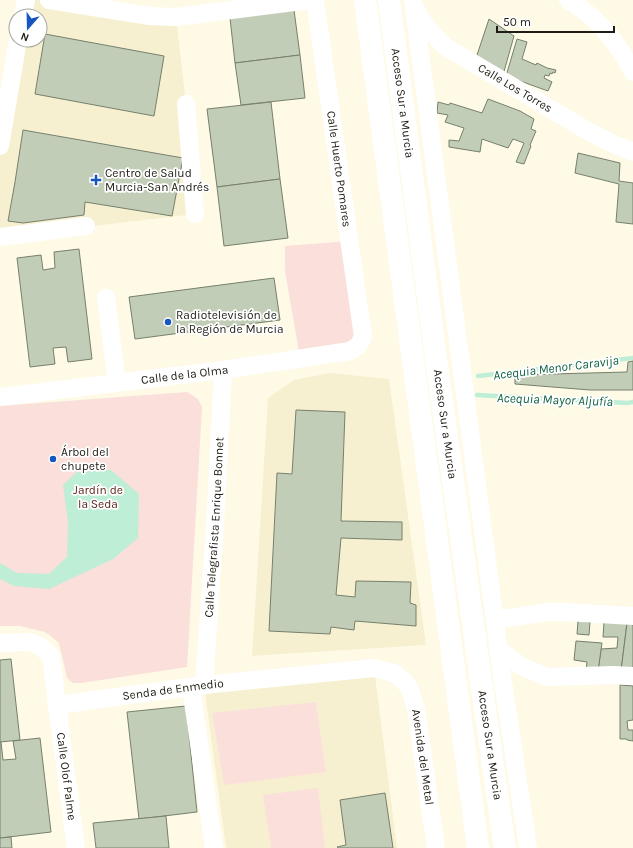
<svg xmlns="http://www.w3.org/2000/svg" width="633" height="848" font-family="Karla,sans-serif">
  <rect width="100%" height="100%" fill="#fefae6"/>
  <!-- built -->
  <g fill="#f7f0d0">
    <polygon points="26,0 49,0 176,17 186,104 195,214 0,237 0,146 18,40 40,40 40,16 23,16"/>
    <polygon points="330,373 389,379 426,645 252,656 268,398 294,380"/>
    <polygon points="374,668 397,848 226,848 204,685"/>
  </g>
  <!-- green -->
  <g fill="#fadfda">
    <polygon points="349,241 363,337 300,358 285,271 285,246"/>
    <polygon points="187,392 198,399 202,407 187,667 81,683 73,683 67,678 59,643 51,636 45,632 20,626 0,626 0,406"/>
    <polygon points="316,702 326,772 224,785 212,713"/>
    <polygon points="318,788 325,848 271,848 263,795"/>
  </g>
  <!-- water -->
  <polygon fill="#beeed5" points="111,470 139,494 138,538 113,559 49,589 14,586 0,579 0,563 17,573 49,574 67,557 68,522 63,485 77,472"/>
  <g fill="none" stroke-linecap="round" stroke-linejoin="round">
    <!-- stream -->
    <g stroke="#beeed5" stroke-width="4.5">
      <polyline points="478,376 633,358"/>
      <polyline points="477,395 628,403 633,402"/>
    </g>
  </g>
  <!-- building -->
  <g fill="#c2cdb7" stroke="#76806c">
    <polygon points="294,10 300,55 235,63 230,18"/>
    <polygon points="489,19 514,36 503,75 475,61"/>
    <polygon points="45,34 164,56 154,116 35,94"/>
    <polygon points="517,39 527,42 522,59 536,65 537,63 547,68 556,70 555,73 553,72 552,74 550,73 549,76 545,75 544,78 552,82 548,91 506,76"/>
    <polygon points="300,55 305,98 241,105 235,63"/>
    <polygon points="488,99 520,111 534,119 531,129 536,131 530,145 531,146 524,164 516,162 524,143 513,139 508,148 482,139 480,152 449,147 449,140 459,141 464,128 445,122 448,115 437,113 438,102 449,105 450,103 482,113"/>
    <polygon points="271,102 280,179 217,187 207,109"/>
    <polygon points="23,130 183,158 172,216 85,202 84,215 23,223 8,221 15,182"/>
    <polygon points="578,153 620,163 619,181 633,183 633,224 616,222 619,184 575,173"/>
    <polygon points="280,179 288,238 224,246 217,187"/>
    <polygon points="79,249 92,359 68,362 66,347 53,348 55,364 30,367 17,258 41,255 43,270 55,268 54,252"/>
    <polygon points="274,278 280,320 135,339 129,297"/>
    <polygon points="633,361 633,390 590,390 515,384 515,375 627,372 628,362"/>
    <polygon points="296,410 345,412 341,521 402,522 402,540 341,538 336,595 355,597 356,581 411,582 410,603 416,605 416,626 355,621 354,630 331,627 330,634 269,631 277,473 292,474"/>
    <polygon points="578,621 590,622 589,635 577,634"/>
    <polygon points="604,622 627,623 621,671 598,671 601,649 617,648 618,637 603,637"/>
    <polygon points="627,623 633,625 633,671 621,671"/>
    <polygon points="576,641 602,643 598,671 586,671 587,662 574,660"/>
    <polygon points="11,659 20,740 0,742 0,660"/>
    <polygon points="620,685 633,686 633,720 627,721 628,730 633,730 633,741 627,740 627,739 620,739"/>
    <polygon points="186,706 197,812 139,819 127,712"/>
    <polygon points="40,738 51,832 0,838 0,742 1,742 3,760 16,759 13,741"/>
    <polygon points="385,793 393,848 338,848 337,847 346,845 340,800"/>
    <polygon points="166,816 169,848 96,848 93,823"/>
    <polygon points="11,837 12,848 0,848 0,838"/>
  </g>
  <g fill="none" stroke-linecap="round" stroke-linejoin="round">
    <!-- minor -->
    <g stroke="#fff" stroke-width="18">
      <polyline points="49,0 150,16 176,17 310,0"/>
      <polyline points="413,0 502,675 528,848"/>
      <path d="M568,0C599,18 617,42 633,72"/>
      <path id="s1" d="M417,11C423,26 435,36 446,47L588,131L613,144L633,152"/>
      <polyline points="23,16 26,0"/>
      <polyline points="186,104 195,214"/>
      <polyline points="0,146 18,40"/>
      <polyline points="0,237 86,226"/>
      <polyline points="106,298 117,383"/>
      <path id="s2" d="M0,397L223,370L350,351L358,346L363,337L315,0"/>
      <polyline points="495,620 547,612 564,612 633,616"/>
      <path id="s3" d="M0,643L29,642L40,646L51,656L57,705L76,848"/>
      <polyline points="498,649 521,666 547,677 613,675 633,676"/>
      <path id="s4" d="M204,685L215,525L223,370"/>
      <polyline points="191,688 214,848"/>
      <path id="s5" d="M57,705L204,685L374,668L394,673L405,682L410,690L416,709L436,848"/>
    </g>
    <!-- highway -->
    <g stroke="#fff" stroke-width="22">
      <polyline points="365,0 478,848"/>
      <path id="s6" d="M389,0L436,358L484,703L505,848"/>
    </g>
  </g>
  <!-- markers -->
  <g fill="#1756c1" stroke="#fff" stroke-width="1.5">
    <path d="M94 174h4v4h4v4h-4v4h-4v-4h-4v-4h4z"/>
    <circle cx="168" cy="322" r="4"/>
    <circle cx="53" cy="459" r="4"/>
  </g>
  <g text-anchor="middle" stroke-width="3.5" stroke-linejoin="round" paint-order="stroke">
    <!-- street labels -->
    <g font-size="12" fill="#1e1c14" stroke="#fff">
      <text dy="4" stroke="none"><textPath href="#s1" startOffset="127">Calle Los Torres</textPath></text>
      <text dy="4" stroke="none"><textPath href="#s6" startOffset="104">Acceso Sur a Murcia</textPath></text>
      <text transform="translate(339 169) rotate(82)" y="4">Calle Huerto Pomares</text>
      <text dy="4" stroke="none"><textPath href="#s2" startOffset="186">Calle de la Olma</textPath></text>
      <text dy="4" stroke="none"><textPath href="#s6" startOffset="428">Acceso Sur a Murcia</textPath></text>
      <text dy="4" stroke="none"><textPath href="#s4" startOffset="158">Calle Telegrafista Enrique Bonnet</textPath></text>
      <text dy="4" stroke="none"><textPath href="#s5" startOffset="117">Senda de Enmedio</textPath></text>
      <text dy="4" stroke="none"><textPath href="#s6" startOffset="752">Acceso Sur a Murcia</textPath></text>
      <text dy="4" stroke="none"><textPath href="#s5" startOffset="432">Avenida del Metal</textPath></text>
      <text dy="4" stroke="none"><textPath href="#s3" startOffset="177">Calle Olof Palme</textPath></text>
    </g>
    <!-- poi labels -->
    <g font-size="12" fill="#1e1c14" stroke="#fff" text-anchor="start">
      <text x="105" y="177">Centro de Salud<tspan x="105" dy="14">Murcia-San Andrés</tspan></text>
      <text x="176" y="319">Radiotelevisión de<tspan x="176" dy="14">la Región de Murcia</tspan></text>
      <text x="61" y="456">Árbol del<tspan x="61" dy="14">chupete</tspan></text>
    </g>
    <!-- park labels -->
    <g font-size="12" fill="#61241b" stroke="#fff">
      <text x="98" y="494">Jardín de<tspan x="98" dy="14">la Seda</tspan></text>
    </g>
    <!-- water labels -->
    <g font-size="13" font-style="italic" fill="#136345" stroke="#fff">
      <text transform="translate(556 367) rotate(-7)" y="5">Acequia Menor Caravija</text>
      <text transform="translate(555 399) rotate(2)" y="5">Acequia Mayor Aljufía</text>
    </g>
  </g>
  <!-- north arrow -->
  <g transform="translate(28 28) rotate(200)"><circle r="19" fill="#ffffff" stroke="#a5a4a1"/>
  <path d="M0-3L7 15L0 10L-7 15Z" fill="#1756c1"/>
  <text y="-6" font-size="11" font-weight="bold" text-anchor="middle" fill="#1e1c14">N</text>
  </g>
  <!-- scale -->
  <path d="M497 26v6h117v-6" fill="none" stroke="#1e1c14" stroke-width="2"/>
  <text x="503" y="26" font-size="12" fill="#1e1c14" stroke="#ffffff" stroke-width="3" paint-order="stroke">50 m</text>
</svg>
